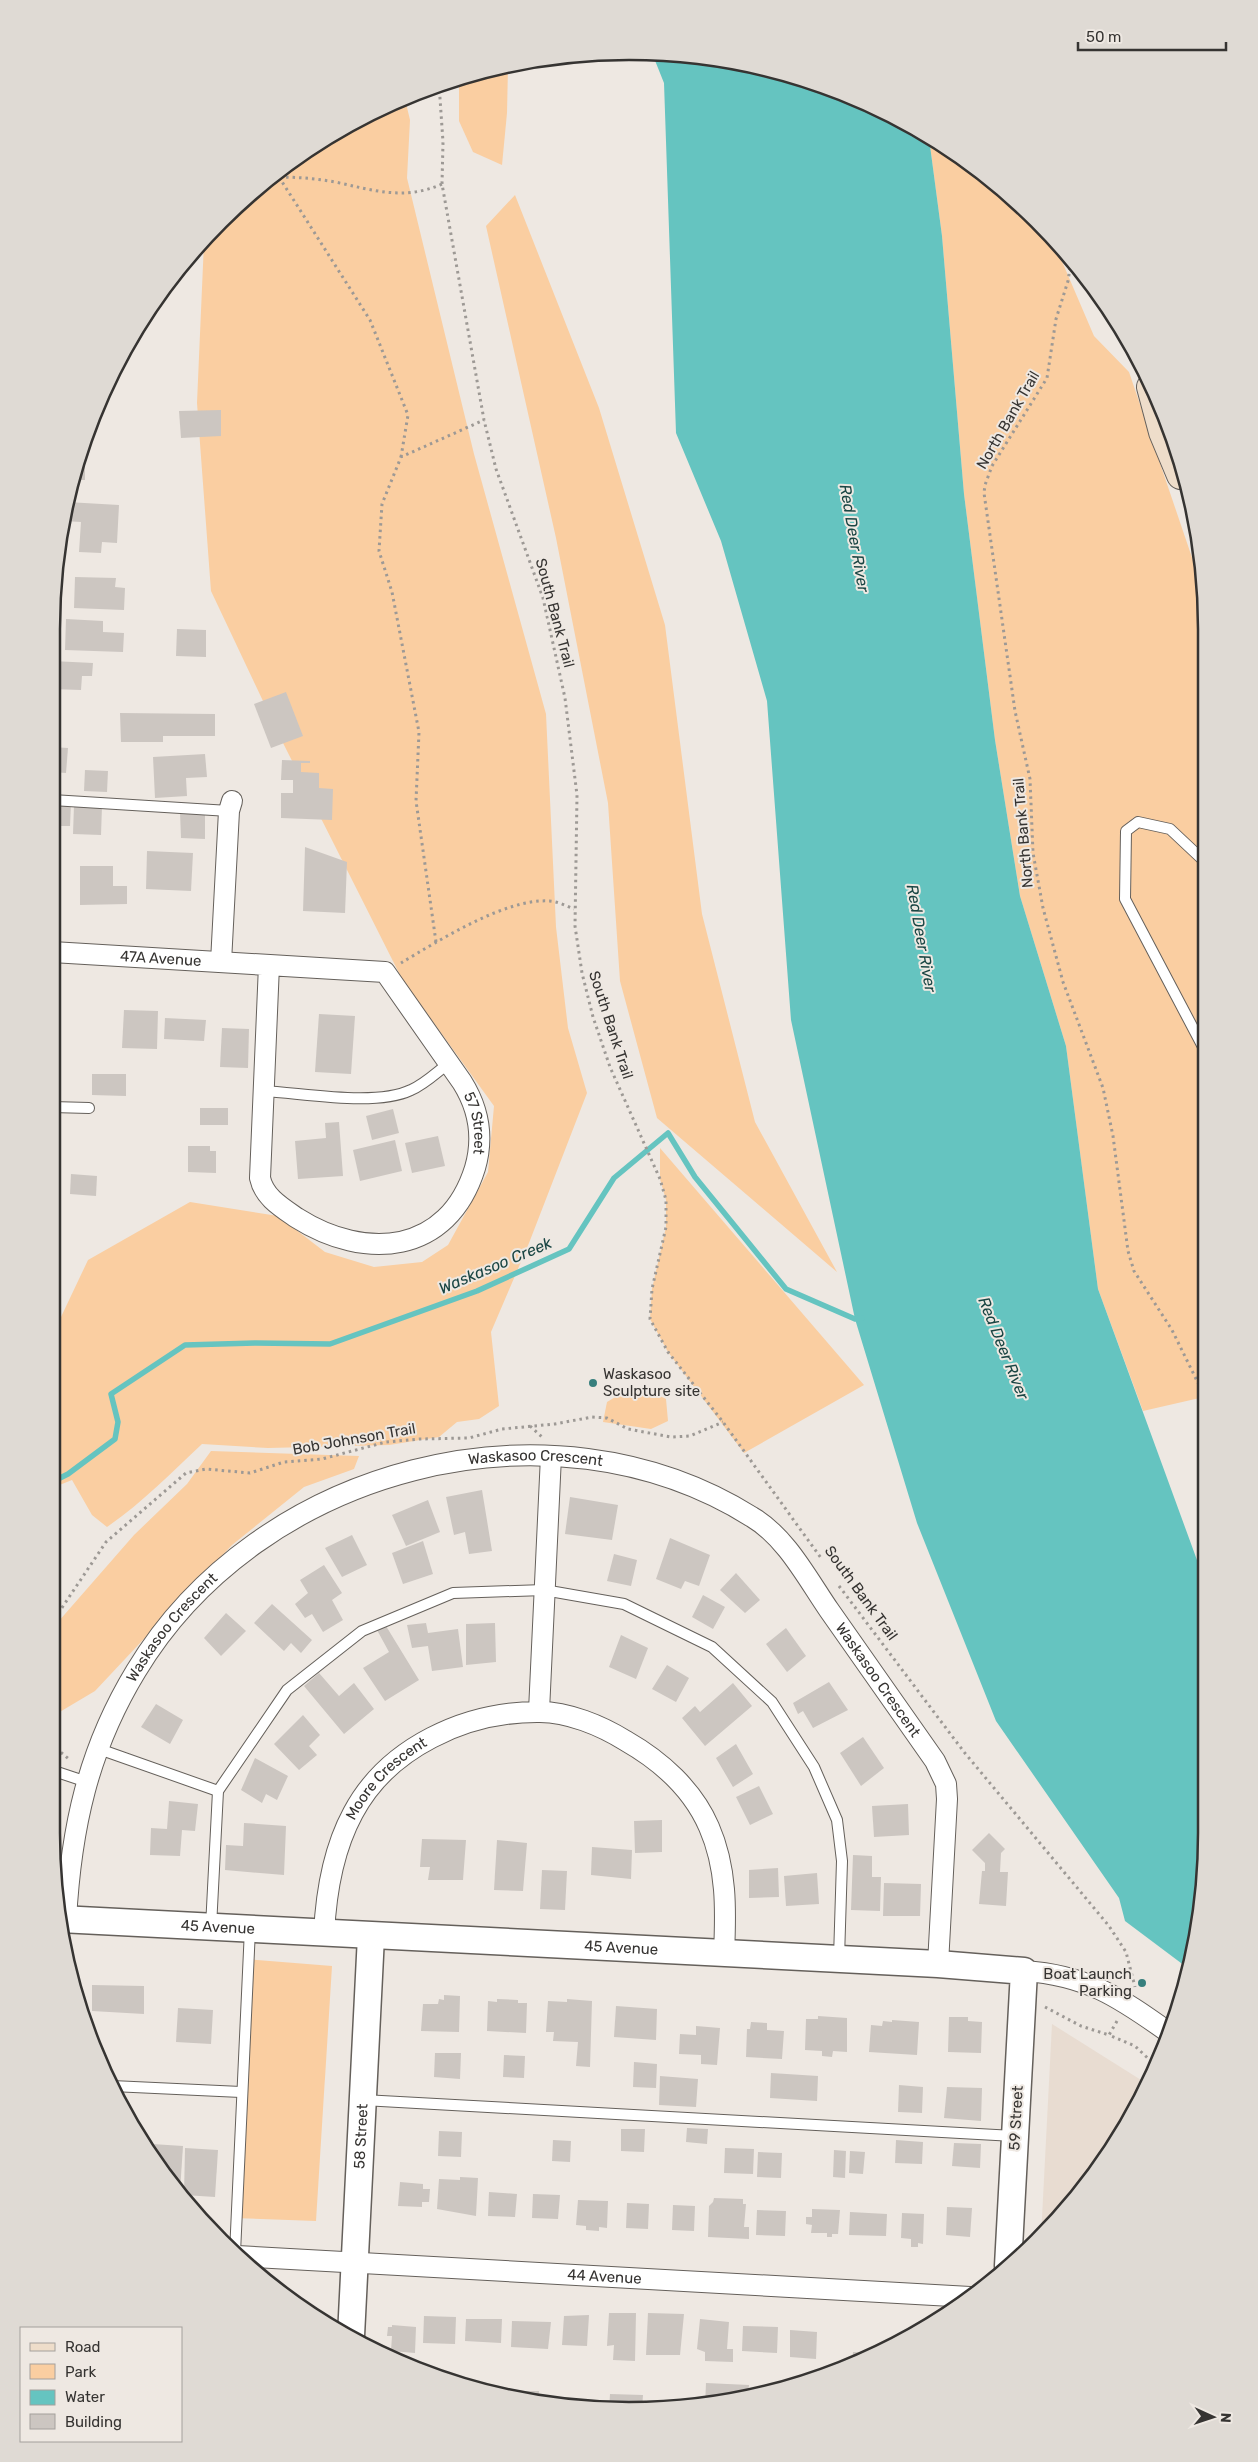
<svg xmlns="http://www.w3.org/2000/svg" width="1258" height="2462" font-family="Rubik,sans-serif">
  <rect width="100%" height="100%" fill="#eee8e2"/>
  <!-- built -->
  <polygon fill="#e8dcd1" points="1052,2024 1149,2085 1109,2154 1041,2237"/>
  <!-- green -->
  <g fill="#facea1">
    <polygon points="508,67 507,113 502,165 473,152 459,121 459,78"/>
    <path d="M405,99L410,120L407,178L474,454L546,714L556,927L568,1028L587,1093L529,1243L491,1332L499,1406L479,1419L457,1422L439,1437L389,1445L268,1448L202,1444C171,1473 142,1503 107,1527L92,1515L72,1480L52,1488V1336L88,1260L190,1202L278,1216L325,1252L374,1267L422,1262L448,1245L488,1172L494,1106L402,979L281,739L211,591L197,403L204,242L248,195L340,129Z"/>
    <polygon points="929,138 981,171 1055,245 1094,336 1129,372 1202,587 1204,1397 1143,1411 1098,1289 1066,1046 1020,896 995,740 964,494 942,236"/>
    <polygon points="515,195 599,408 665,625 702,914 755,1122 837,1272 657,1118 620,981 608,803 556,538 486,226"/>
    <polygon points="660,1148 864,1385 744,1453 668,1352 650,1319 652,1289 666,1227 666,1200 660,1179"/>
    <polygon points="627,1390 648,1390 666,1399 668,1421 651,1429 603,1422 607,1402"/>
    <polygon points="211,1451 359,1456 354,1469 304,1487 232,1545 95,1691 58,1713 51,1662 58,1622 134,1535 187,1484"/>
    <polygon points="246,1959 332,1966 316,2221 232,2218"/>
  </g>
  <!-- water -->
  <polygon fill="#65c4c0" points="667,52 778,71 884,111 929,138 942,236 964,494 995,740 1020,896 1066,1046 1098,1289 1205,1582 1206,1871 1189,1969 1125,1921 1119,1898 996,1721 917,1523 855,1319 791,1020 767,701 721,541 676,433 664,83 652,53"/>
  <g fill="none" stroke-linecap="round" stroke-linejoin="round">
    <!-- stream -->
    <polyline stroke="#65c4c0" stroke-width="5.5" points="52,1482 68,1474 115,1439 118,1422 111,1394 185,1345 255,1343 330,1344 477,1291 569,1249 614,1178 668,1133 695,1177 786,1289 855,1319 862,1318"/>
  </g>
  <!-- building -->
  <g fill="#ccc6c1">
    <polygon points="221,410 221,436 181,438 179,411"/>
    <polygon points="80,457 85,457 85,480 71,480"/>
    <polygon points="67,502 119,505 117,543 102,542 101,553 79,552 81,522 64,521"/>
    <polygon points="75,577 116,578 115,587 125,588 124,610 74,608"/>
    <polygon points="66,619 103,621 103,632 124,633 123,652 65,650"/>
    <polygon points="177,629 206,630 206,657 176,656"/>
    <polygon points="52,661 93,663 92,676 82,676 81,690 52,689"/>
    <polygon points="286,692 303,736 271,748 254,704"/>
    <polygon points="120,713 215,714 215,736 163,736 163,742 121,742"/>
    <polygon points="52,747 68,748 66,773 52,772"/>
    <polygon points="205,754 207,777 186,778 187,796 155,798 153,757"/>
    <polygon points="282,760 310,761 310,763 301,763 301,772 319,773 319,788 333,789 332,820 281,818 281,793 293,793 293,780 281,780"/>
    <polygon points="85,770 108,771 107,792 84,791"/>
    <polygon points="52,802 71,802 70,826 52,826"/>
    <polygon points="74,805 102,806 101,835 73,834"/>
    <polygon points="180,812 205,813 205,839 181,838"/>
    <polygon points="305,847 347,862 345,913 303,911"/>
    <polygon points="147,851 193,853 191,891 146,889"/>
    <polygon points="80,866 113,866 113,886 127,886 127,904 80,905"/>
    <polygon points="124,1010 158,1011 157,1049 122,1048"/>
    <polygon points="319,1014 355,1016 351,1074 315,1072"/>
    <polygon points="165,1018 206,1020 204,1041 164,1039"/>
    <polygon points="222,1028 249,1029 248,1068 220,1067"/>
    <polygon points="92,1074 126,1074 126,1096 92,1095"/>
    <rect x="200" y="1108" width="28" height="17"/>
    <polygon points="393,1109 399,1133 372,1140 366,1116"/>
    <polygon points="339,1122 343,1176 298,1179 295,1141 326,1138 325,1123"/>
    <polygon points="438,1136 445,1166 412,1173 405,1143"/>
    <polygon points="395,1140 402,1171 360,1181 353,1150"/>
    <polygon points="188,1146 210,1146 210,1151 216,1151 216,1173 188,1172"/>
    <polygon points="71,1174 97,1176 96,1196 70,1194"/>
    <rect x="52" y="1176" width="9" height="18"/>
    <polygon points="482,1490 492,1551 469,1554 465,1532 454,1535 446,1497"/>
    <polygon points="570,1497 618,1505 612,1540 565,1534"/>
    <polygon points="428,1500 440,1532 406,1546 392,1515"/>
    <polygon points="352,1535 367,1565 342,1577 325,1548"/>
    <polygon points="670,1538 710,1555 699,1586 685,1581 681,1589 656,1579"/>
    <polygon points="423,1541 433,1574 403,1584 392,1553"/>
    <polygon points="614,1554 637,1560 631,1586 607,1581"/>
    <polygon points="324,1565 342,1593 332,1600 343,1620 323,1632 312,1614 305,1618 295,1604 308,1593 300,1580"/>
    <polygon points="736,1573 760,1600 745,1613 720,1590"/>
    <polygon points="703,1595 725,1607 713,1629 692,1617"/>
    <polygon points="272,1604 312,1640 301,1653 291,1643 284,1651 254,1623"/>
    <polygon points="226,1613 246,1631 221,1656 204,1638"/>
    <polygon points="426,1623 428,1633 458,1629 463,1667 432,1671 428,1646 412,1648 407,1625"/>
    <polygon points="495,1623 496,1662 466,1665 466,1624"/>
    <polygon points="386,1626 419,1680 385,1701 363,1668 389,1652 377,1630"/>
    <polygon points="786,1628 806,1656 787,1672 766,1644"/>
    <polygon points="621,1635 648,1648 636,1679 609,1667"/>
    <polygon points="667,1665 689,1678 676,1702 652,1689"/>
    <polygon points="319,1673 339,1696 354,1683 374,1709 344,1734 304,1686"/>
    <polygon points="829,1682 848,1710 813,1728 803,1711 798,1714 793,1703"/>
    <polygon points="733,1683 752,1706 705,1746 682,1718 695,1706 700,1712"/>
    <polygon points="156,1704 183,1720 170,1744 141,1727"/>
    <polygon points="303,1715 320,1735 309,1746 317,1755 299,1770 274,1744"/>
    <polygon points="863,1737 884,1768 861,1786 840,1753"/>
    <polygon points="736,1744 753,1774 733,1787 716,1758"/>
    <polygon points="255,1758 288,1776 277,1800 266,1794 262,1803 241,1790"/>
    <polygon points="759,1786 773,1814 750,1825 736,1797"/>
    <polygon points="169,1801 198,1804 195,1831 182,1830 180,1856 150,1855 151,1828 167,1829"/>
    <polygon points="908,1804 909,1835 874,1837 872,1806"/>
    <polygon points="662,1820 662,1852 635,1853 634,1821"/>
    <polygon points="244,1823 286,1826 284,1875 225,1870 226,1845 243,1846"/>
    <polygon points="989,1833 1005,1849 1001,1853 1000,1872 1008,1872 1006,1906 979,1904 982,1871 985,1871 985,1863 972,1850"/>
    <polygon points="422,1839 466,1840 463,1880 428,1880 430,1867 420,1867"/>
    <polygon points="497,1840 527,1843 523,1891 494,1890"/>
    <polygon points="592,1847 632,1850 631,1879 591,1875"/>
    <polygon points="853,1855 872,1856 872,1877 881,1877 880,1911 851,1910"/>
    <polygon points="778,1868 779,1897 749,1898 749,1870"/>
    <polygon points="542,1870 567,1871 565,1910 540,1909"/>
    <polygon points="817,1873 819,1904 786,1906 784,1876"/>
    <polygon points="884,1883 921,1884 920,1916 883,1916"/>
    <polygon points="92,1985 144,1986 144,2014 92,2011"/>
    <polygon points="444,1995 460,1996 459,2032 421,2031 423,2004 438,2004 439,1999 444,2000"/>
    <polygon points="497,1999 518,2000 518,2003 527,2003 526,2033 487,2031 488,2001 497,2002"/>
    <polygon points="567,1999 592,2001 590,2067 576,2066 578,2042 553,2041 554,2032 546,2032 548,2001 567,2002"/>
    <polygon points="616,2006 657,2009 656,2040 614,2037"/>
    <polygon points="178,2008 213,2010 211,2044 176,2042"/>
    <polygon points="818,2016 847,2018 847,2052 833,2051 832,2057 822,2056 822,2051 805,2050 806,2019 818,2019"/>
    <polygon points="949,2017 968,2017 968,2021 982,2022 981,2053 948,2052"/>
    <polygon points="892,2020 919,2022 917,2055 869,2052 871,2025 882,2026 883,2021 892,2022"/>
    <polygon points="751,2022 767,2023 767,2030 784,2031 782,2059 746,2057 747,2029 750,2029"/>
    <polygon points="696,2026 720,2028 717,2065 701,2064 701,2055 679,2054 680,2034 696,2035"/>
    <polygon points="435,2053 461,2053 460,2079 434,2077"/>
    <polygon points="504,2055 525,2056 524,2078 503,2077"/>
    <polygon points="634,2062 657,2064 656,2088 633,2087"/>
    <polygon points="771,2073 818,2076 817,2101 770,2098"/>
    <polygon points="660,2076 698,2079 696,2107 659,2105"/>
    <polygon points="899,2085 923,2087 922,2113 898,2112"/>
    <polygon points="947,2087 982,2088 981,2121 944,2118"/>
    <polygon points="687,2128 708,2129 707,2144 686,2142"/>
    <polygon points="621,2129 645,2129 644,2152 621,2151"/>
    <polygon points="439,2131 462,2132 461,2157 438,2156"/>
    <polygon points="553,2140 571,2141 570,2162 552,2161"/>
    <polygon points="896,2140 923,2142 922,2164 895,2163"/>
    <polygon points="954,2143 981,2144 980,2168 952,2166"/>
    <polygon points="152,2144 183,2146 180,2191 177,2191 171,2185 152,2156"/>
    <polygon points="185,2148 218,2150 215,2197 184,2195"/>
    <polygon points="725,2148 754,2149 753,2174 724,2173"/>
    <polygon points="834,2150 846,2151 845,2178 833,2177"/>
    <polygon points="850,2151 865,2152 863,2174 849,2173"/>
    <polygon points="758,2152 782,2153 781,2178 757,2177"/>
    <polygon points="460,2177 478,2178 476,2216 437,2209 439,2179 460,2180"/>
    <polygon points="400,2182 423,2184 423,2189 430,2189 429,2202 422,2202 422,2207 398,2206"/>
    <polygon points="489,2192 517,2194 515,2217 488,2216"/>
    <polygon points="533,2194 560,2195 558,2219 532,2218"/>
    <polygon points="714,2198 743,2199 743,2204 746,2204 744,2227 749,2227 749,2239 708,2237 709,2206 713,2202"/>
    <polygon points="578,2200 608,2201 607,2228 599,2227 599,2231 586,2230 586,2226 576,2225"/>
    <polygon points="627,2203 649,2204 648,2229 626,2228"/>
    <polygon points="673,2205 695,2206 694,2231 672,2230"/>
    <polygon points="947,2207 972,2208 970,2237 946,2235"/>
    <polygon points="812,2209 840,2210 838,2234 832,2234 832,2237 827,2237 827,2233 811,2233 812,2225 806,2224 806,2217 812,2217"/>
    <polygon points="757,2210 786,2211 785,2236 756,2235"/>
    <polygon points="850,2212 887,2214 886,2236 849,2235"/>
    <polygon points="902,2213 924,2214 923,2244 918,2243 918,2247 911,2247 911,2239 901,2238"/>
    <polygon points="609,2313 636,2313 635,2361 613,2360 614,2345 607,2346"/>
    <polygon points="648,2313 684,2314 680,2355 646,2355"/>
    <polygon points="589,2315 587,2346 562,2345 564,2316"/>
    <polygon points="424,2316 456,2317 455,2344 423,2343"/>
    <polygon points="466,2319 502,2319 501,2343 465,2341"/>
    <polygon points="700,2319 729,2322 727,2349 733,2349 733,2362 705,2361 705,2352 697,2349"/>
    <polygon points="512,2321 551,2322 548,2349 511,2347"/>
    <polygon points="392,2325 416,2327 415,2353 391,2351 392,2336 387,2336 388,2327 392,2327"/>
    <polygon points="743,2326 778,2327 777,2353 742,2351"/>
    <polygon points="790,2330 817,2332 816,2359 790,2357"/>
    <polygon points="853,2352 879,2353 852,2363"/>
    <polygon points="706,2383 749,2385 748,2397 705,2406"/>
    <polygon points="507,2391 539,2391 538,2402 507,2397"/>
    <polygon points="610,2394 643,2395 642,2408 609,2409"/>
  </g>
  <g fill="none" stroke-linecap="round" stroke-linejoin="round">
    <!-- service casing -->
    <g stroke="#65605b" stroke-width="12">
      <g id="service">
        <polyline points="52,800 229,811"/>
        <polyline points="1203,860 1170,829 1138,822 1126,831 1125,899 1203,1047"/>
        <path d="M263,1091C304,1093 375,1107 411,1090C425,1084 437,1072 449,1063"/>
        <polyline points="52,1107 89,1108"/>
        <polyline points="99,1749 218,1791"/>
        <polyline points="51,1770 87,1782"/>
        <polyline points="211,1927 218,1791 287,1690 362,1631 453,1593 544,1590 624,1604 712,1647 772,1702 814,1767 837,1820 842,1861 839,1958"/>
        <polyline points="112,2086 241,2092"/>
        <polyline points="363,2100 1014,2136"/>
        <polyline points="235,2253 250,1929"/>
      </g>
    </g>
    <!-- minor casing -->
    <g stroke="#65605b" stroke-width="22">
      <g id="minor">
        <path id="s1" d="M52,952L385,972L462,1082C479,1109 484,1137 475,1168C448,1255 365,1261 297,1218C281,1207 264,1197 260,1178L269,965"/>
        <polyline points="221,962 229,811 232,801"/>
        <polyline points="539,1711 551,1456"/>
        <path id="s2" d="M66,1920C71,1828 88,1750 136,1671C258,1468 549,1390 752,1517C786,1537 807,1578 829,1610C864,1660 900,1711 935,1761L946,1784L947,1799L938,1964"/>
        <path id="s3" d="M324,1934C326,1892 333,1850 353,1813C388,1747 466,1712 537,1712C567,1711 602,1726 626,1741C661,1761 693,1790 709,1827C727,1868 726,1910 724,1954"/>
        <path d="M1024,1971C1086,1975 1119,1997 1168,2032"/>
        <path id="s4" d="M237,2256L970,2297"/>
      </g>
    </g>
    <!-- tertiary casing -->
    <g stroke="#65605b" stroke-width="29">
      <g id="tertiary">
        <path id="s5" d="M60,1919L938,1964L1024,1971L1008,2266"/>
        <path id="s6" d="M351,2336L371,1936"/>
      </g>
    </g>
    <!-- secondary casing -->
    <g stroke="#65605b" stroke-width="30">
      <polyline id="secondary" points="1151,387 1163,432 1181,475"/>
    </g>
    <!-- path -->
    <g stroke="#9d9995" stroke-width="3" stroke-dasharray="2.5 4" stroke-linecap="butt">
      <polyline points="439,84 443,142 442,184 484,420 496,469 543,598 565,698 577,795 575,926 582,973 593,1017 610,1067 660,1179 666,1200 666,1227 652,1289 650,1319 668,1352 723,1422 821,1558"/>
      <path d="M273,177C294,177 314,178 335,182C373,190 404,201 442,184"/>
      <polyline points="279,177 370,320 408,415 401,457"/>
      <polyline points="1071,261 1068,281 1056,319 1047,378 992,466 985,485 984,493 1015,711 1030,779 1033,853 1043,908 1063,982 1103,1088 1113,1136 1128,1251 1134,1271 1172,1330 1204,1395"/>
      <polyline points="436,942 416,801 419,732 392,592 379,551 382,504 401,457 484,420"/>
      <path d="M401,963C438,941 506,898 549,901C557,901 566,906 574,909"/>
      <polyline points="530,1426 542,1437"/>
      <polyline points="839,1586 964,1752 1109,1926 1126,1952 1135,1987"/>
      <polyline points="51,1624 106,1542 186,1473 206,1469 250,1473 284,1462 322,1459 386,1442 420,1439 469,1438 502,1429 555,1424 592,1417 607,1418 628,1429 671,1437 690,1436 723,1422"/>
      <polyline points="51,1744 70,1760"/>
      <polyline points="1045,2007 1081,2026 1109,2035"/>
      <polyline points="1117,2021 1109,2035 1135,2046 1156,2066"/>
    </g>
    <!-- service -->
    <use href="#service" stroke="#fff" stroke-width="10"/>
    <!-- minor -->
    <use href="#minor" stroke="#fff" stroke-width="20"/>
    <!-- tertiary -->
    <use href="#tertiary" stroke="#fff" stroke-width="26"/>
    <!-- secondary -->
    <use href="#secondary" stroke="#eeddca" stroke-width="28"/>
  </g>
  <!-- markers -->
  <g fill="#377f7d" stroke="#eee8e2" stroke-width="2">
    <circle cx="593" cy="1383" r="5"/>
    <circle cx="1142" cy="1983" r="5"/>
  </g>
  <g text-anchor="middle" stroke-width="4" stroke-linejoin="round" paint-order="stroke">
    <!-- street labels -->
    <g font-size="15" fill="#363432" stroke="#eee8e2">
      <text transform="translate(1008 420) rotate(-60)" y="5">North Bank Trail</text>
      <text transform="translate(555 613) rotate(75)" y="5">South Bank Trail</text>
      <text transform="translate(1023 833) rotate(-95)" y="5">North Bank Trail</text>
      <text dy="5" stroke="none"><textPath href="#s1" startOffset="109">47A Avenue</textPath></text>
      <text transform="translate(611 1025) rotate(72)" y="5">South Bank Trail</text>
      <text dy="5" stroke="none"><textPath href="#s1" startOffset="512">57 Street</textPath></text>
      <text transform="translate(354 1439) rotate(-10)" y="5">Bob Johnson Trail</text>
      <text dy="5" stroke="none"><textPath href="#s2" startOffset="736">Waskasoo Crescent</textPath></text>
      <text transform="translate(861 1593) rotate(54)" y="5">South Bank Trail</text>
      <text dy="5" stroke="none"><textPath href="#s2" startOffset="318">Waskasoo Crescent</textPath></text>
      <text dy="5" stroke="none"><textPath href="#s2" startOffset="1171">Waskasoo Crescent</textPath></text>
      <text dy="5" stroke="none"><textPath href="#s3" startOffset="174">Moore Crescent</textPath></text>
      <text dy="5" stroke="none"><textPath href="#s5" startOffset="158">45 Avenue</textPath></text>
      <text dy="5" stroke="none"><textPath href="#s5" startOffset="562">45 Avenue</textPath></text>
      <text transform="translate(1016 2118) rotate(-87)" y="5">59 Street</text>
      <text dy="5" stroke="none"><textPath href="#s6" startOffset="200">58 Street</textPath></text>
      <text dy="5" stroke="none"><textPath href="#s4" startOffset="368">44 Avenue</textPath></text>
    </g>
    <!-- poi labels -->
    <g font-size="15" fill="#363432" stroke="#eee8e2" text-anchor="start">
      <text x="603" y="1379">Waskasoo<tspan x="603" dy="17">Sculpture site</tspan></text>
      <text x="1132" y="1979" text-anchor="end">Boat Launch<tspan x="1132" dy="17">Parking</tspan></text>
    </g>
    <!-- water labels -->
    <g font-size="16" font-style="italic" fill="#194543" stroke="#eee8e2">
      <text transform="translate(855 538) rotate(80)" y="6">Red Deer River</text>
      <text transform="translate(922 938) rotate(80)" y="6">Red Deer River</text>
      <text transform="translate(495 1265) rotate(-23)" y="6">Waskasoo Creek</text>
      <text transform="translate(1004 1348) rotate(68)" y="6">Red Deer River</text>
    </g>
  </g>
  <!-- crop -->
  <path d="M0 0H1258V2462H0ZM629 60H629A569 569 0 0 1 1198 629V1833A569 569 0 0 1 629 2402H629A569 569 0 0 1 60 1833V629A569 569 0 0 1 629 60Z" fill="#dfdad4" fill-rule="evenodd"/>
  <path fill="none" stroke="#363432" stroke-width="2.5" d="M629 60H629A569 569 0 0 1 1198 629V1833A569 569 0 0 1 629 2402H629A569 569 0 0 1 60 1833V629A569 569 0 0 1 629 60Z"/>
  <!-- legend -->
  <rect x="20" y="2327" width="162" height="115" fill="#eee8e2" stroke="#a4a09c"/>
  <rect x="30" y="2343" width="25" height="8" fill="#eeddca" stroke="#a4a09c"/>
  <text x="65" y="2352" font-size="15" fill="#363432">Road</text>
  <rect x="30" y="2364" width="25" height="15" fill="#facea1" stroke="#a4a09c"/>
  <text x="65" y="2377" font-size="15" fill="#363432">Park</text>
  <rect x="30" y="2390" width="25" height="15" fill="#65c4c0" stroke="#a4a09c"/>
  <text x="65" y="2402" font-size="15" fill="#363432">Water</text>
  <rect x="30" y="2414" width="25" height="15" fill="#ccc6c1" stroke="#a4a09c"/>
  <text x="65" y="2427" font-size="15" fill="#363432">Building</text>
  <!-- north arrow -->
  <g transform="translate(1213 2417) rotate(93)" stroke="#eee8e2" stroke-width="4" paint-order="stroke">
  <path d="M0-4L9 19L0 12L-9 19Z" fill="#363432"/>
  <text y="-8" font-size="14" font-weight="bold" text-anchor="middle" fill="#363432">N</text>
  </g>
  <!-- scale -->
  <path d="M1078 42v8h148v-8" fill="none" stroke="#363432" stroke-width="2.5"/>
  <text x="1086" y="42" font-size="15" fill="#363432" stroke="#eee8e2" stroke-width="4" paint-order="stroke">50 m</text>
</svg>
